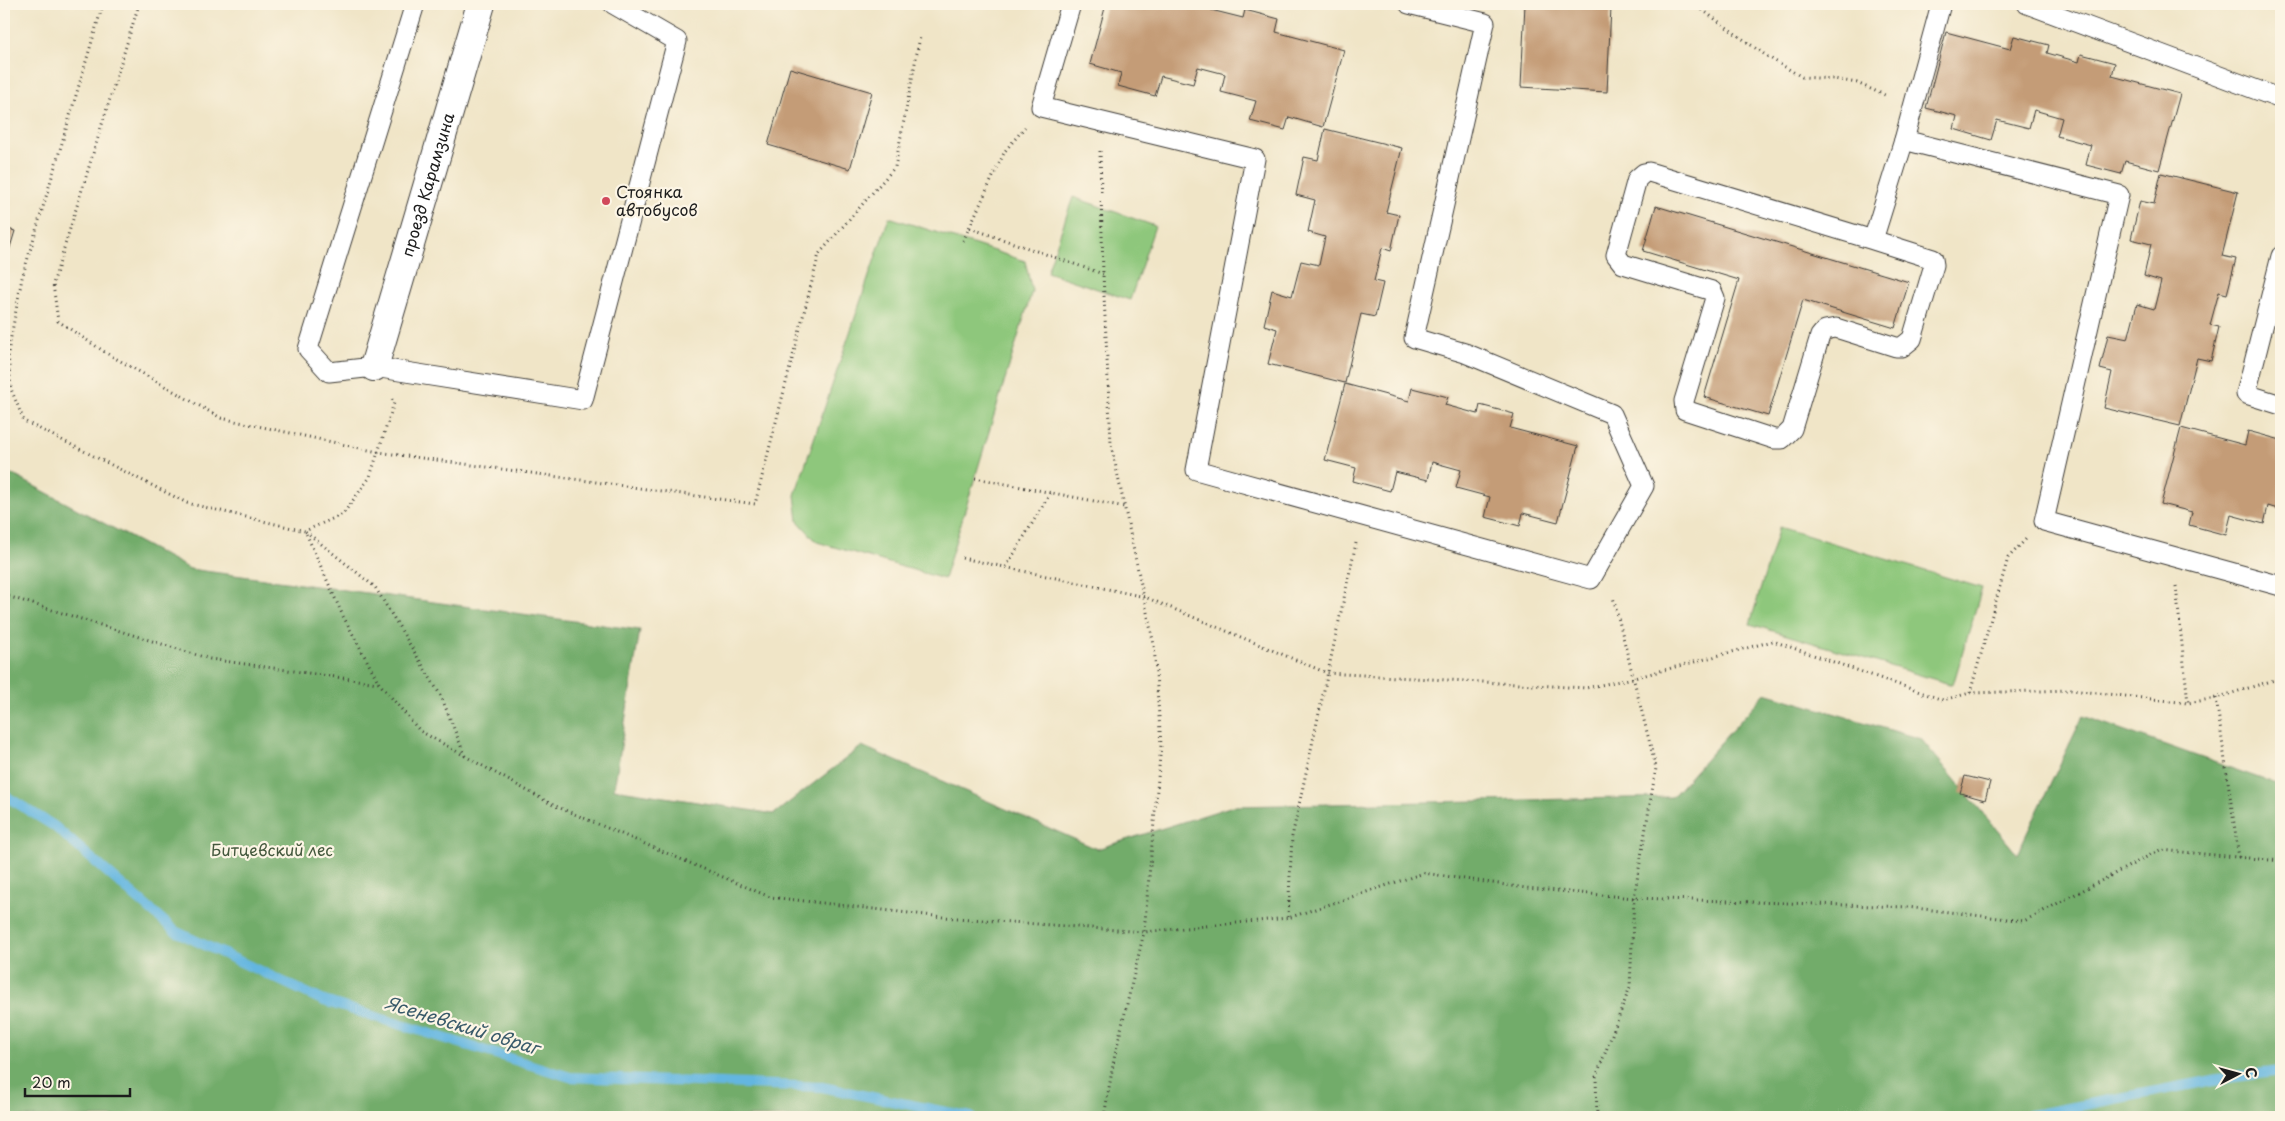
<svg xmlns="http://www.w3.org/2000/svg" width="2285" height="1121" font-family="'Playpen Sans',sans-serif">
  <rect width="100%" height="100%" fill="#fcf5e5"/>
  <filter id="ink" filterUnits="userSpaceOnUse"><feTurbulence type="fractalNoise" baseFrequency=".02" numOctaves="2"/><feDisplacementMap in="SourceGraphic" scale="10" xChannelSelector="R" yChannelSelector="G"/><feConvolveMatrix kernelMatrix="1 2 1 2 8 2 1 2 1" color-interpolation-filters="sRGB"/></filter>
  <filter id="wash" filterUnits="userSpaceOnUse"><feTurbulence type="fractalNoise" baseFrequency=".0096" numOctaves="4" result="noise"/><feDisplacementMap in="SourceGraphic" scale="20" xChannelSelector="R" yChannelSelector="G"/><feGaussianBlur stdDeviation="1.12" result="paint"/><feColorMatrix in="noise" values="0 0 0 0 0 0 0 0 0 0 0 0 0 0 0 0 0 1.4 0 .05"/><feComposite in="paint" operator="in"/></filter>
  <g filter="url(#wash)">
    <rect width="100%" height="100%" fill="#f0e5c7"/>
    <!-- green -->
    <g fill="#8ec77b" stroke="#55724c">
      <polygon points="1073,197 1155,226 1130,300 1047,272"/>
      <polygon points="889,217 1025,261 1032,291 944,579 817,542 798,521 795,495"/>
      <polygon points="1779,527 1982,588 1953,685 1750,624"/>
    </g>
    <!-- forest -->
    <polygon fill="#72ac6b" stroke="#476444" points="4,470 190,569 640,630 614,789 774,814 862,746 1097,849 1233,806 1672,797 1765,693 1921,739 2017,854 2083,716 2276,784 2281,781 2281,1117 4,1117"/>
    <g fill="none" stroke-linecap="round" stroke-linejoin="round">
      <!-- stream -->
      <g stroke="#64b6e0" stroke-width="10">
        <polyline points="4,795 54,826 175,931 324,1001 570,1077 822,1087 971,1117"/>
        <polyline points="2021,1117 2219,1079 2281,1071"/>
      </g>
    </g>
    <g id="blocks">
      <!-- building -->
      <g fill="#c49c77">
        <polygon points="1106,4 1174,6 1175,4 1212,4 1211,10 1243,18 1245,10 1279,19 1276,32 1344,50 1323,127 1289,117 1285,130 1250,121 1256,101 1221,92 1225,74 1198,67 1193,84 1161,76 1155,96 1118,86 1121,73 1090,64"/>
        <polygon points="1525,4 1611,7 1607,92 1521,87"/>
        <polygon points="1946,32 2010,49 2014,36 2049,45 2047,53 2079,62 2081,54 2115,63 2112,76 2180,94 2159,170 2125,161 2121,174 2086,165 2091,145 2057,136 2062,118 2034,110 2029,128 1997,120 1991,140 1954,129 1957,116 1926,108"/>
        <polygon points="790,68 872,92 850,169 768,145"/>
        <polygon points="1325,129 1402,148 1386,212 1399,215 1391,251 1382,248 1374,281 1383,283 1375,317 1361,314 1345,383 1268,364 1277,329 1264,325 1272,290 1292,296 1301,261 1319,265 1325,237 1308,232 1315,200 1296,195 1304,157 1318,160"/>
        <polygon points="2161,173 2238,192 2222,256 2236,259 2227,294 2219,292 2210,325 2219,327 2211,361 2197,358 2180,426 2104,408 2112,372 2100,369 2108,335 2128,339 2137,304 2154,309 2161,281 2144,276 2151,244 2131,239 2140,201 2154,204"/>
        <polygon points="1656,206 1909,282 1895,328 1803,300 1768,416 1704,397 1739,280 1643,251"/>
        <polygon points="4,228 15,231 4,267"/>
        <polygon points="1345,384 1409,401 1412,388 1448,397 1445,405 1478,414 1480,405 1514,414 1510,428 1578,446 1558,522 1523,513 1520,526 1485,517 1490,497 1456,488 1461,470 1432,462 1428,480 1395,472 1390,491 1353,481 1356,468 1325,460"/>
        <polygon points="2181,428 2245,445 2248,431 2281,440 2281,510 2268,506 2264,524 2231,515 2226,535 2189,525 2192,512 2161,504"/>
        <polygon points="1965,776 1990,782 1985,800 1960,793"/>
      </g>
    </g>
  </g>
  <g filter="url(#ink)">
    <use href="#blocks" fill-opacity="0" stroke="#3c3a36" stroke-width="1"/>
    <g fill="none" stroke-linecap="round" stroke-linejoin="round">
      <!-- lane casing -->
      <g stroke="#3c3a36" stroke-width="21">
        <g id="lane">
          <polyline points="415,4 308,349 329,372 374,367 583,400 677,41 613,4"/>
          <polyline points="1071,4 1041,107 1255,159 1196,470 1591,579 1644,486 1612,414 1465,353 1414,338 1485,23 1409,4"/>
          <polyline points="2027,4 2281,99"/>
          <polyline points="1904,140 2119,195 2044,521 2281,586"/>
          <polyline points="1873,240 1933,259 1934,265 1912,339 1902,347 1896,347 1836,328 1825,330 1820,336 1792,429 1782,439 1774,439 1685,410 1684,401 1715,298 1712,291 1709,290 1623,264 1616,255 1637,179 1644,173 1649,172 1873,240 1904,140 1941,4"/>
          <polyline points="2281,256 2246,394 2281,405"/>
        </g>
      </g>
      <!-- street casing -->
      <g stroke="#3c3a36" stroke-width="30">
        <g id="street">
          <path id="s1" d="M374,367L481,4"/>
        </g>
      </g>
      <!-- path -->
      <g stroke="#3c3a36" stroke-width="3" stroke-dasharray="1 4" stroke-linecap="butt">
        <polyline points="103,4 22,278 8,353 11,389 24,421 187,503 305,531 343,514 370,477 394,403 391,398"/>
        <polyline points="139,4 53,284 58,321 108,354 221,418 378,452 755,504 819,254 895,167 920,37"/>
        <polyline points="1694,4 1768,57 1802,77 1834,79 1857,83 1887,96"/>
        <polyline points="1100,151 1103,274 1111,444 1154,645 1161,745 1144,932 1114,1059 1104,1117"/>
        <polyline points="970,228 1103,274"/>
        <polyline points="963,241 1005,151 1025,127"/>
        <polyline points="975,478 1125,507"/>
        <polyline points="962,558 1145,597 1327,673 1586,688 1634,678 1773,641 1943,700 1970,693 2071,690 2188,703 2216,698 2281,678"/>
        <polyline points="1006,567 1051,492"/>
        <polyline points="2176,586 2188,703"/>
        <polyline points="4,595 210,659 378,683"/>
        <polyline points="1970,693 2008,558 2026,539"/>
        <polyline points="2216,698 2239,858"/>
        <polyline points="465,756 441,696 375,587 305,531 343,616 379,683 420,731 553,805 770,897 943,917 1144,932 1288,918 1424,873 1526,888 1634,898 1907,907 2024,921 2160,850 2281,861"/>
        <polyline points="1288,917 1292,837 1356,543"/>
        <polyline points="1597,1117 1596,1077 1630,987 1634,898 1656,768 1613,597"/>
      </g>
      <!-- lane -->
      <use href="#lane" stroke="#fff" stroke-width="19"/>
      <!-- street -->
      <use href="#street" stroke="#fff" stroke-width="28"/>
    </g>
  </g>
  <!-- markers -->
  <circle fill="#d1495b" stroke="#fcf5e5" stroke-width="2" cx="606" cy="201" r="5"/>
  <g text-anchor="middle" stroke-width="4.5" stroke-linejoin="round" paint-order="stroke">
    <!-- street labels -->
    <g font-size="16" fill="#1c1c1c" stroke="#fcf5e5">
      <text dy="6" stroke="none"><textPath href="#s1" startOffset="190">проезд Карамзина</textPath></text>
    </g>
    <!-- poi labels -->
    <g font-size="16" fill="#1c1c1c" stroke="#fcf5e5" text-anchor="start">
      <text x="616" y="198">Стоянка<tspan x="616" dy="18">автобусов</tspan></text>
    </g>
    <!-- park labels -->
    <g font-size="16" fill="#44583d" stroke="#fcf5e5">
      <text x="272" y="856">Битцевский лес</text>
    </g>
    <!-- water labels -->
    <g font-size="18" font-style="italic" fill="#395a6a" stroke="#fcf5e5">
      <text transform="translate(462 1026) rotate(17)" y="6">Ясеневский овраг</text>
    </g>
  </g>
  <!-- margin -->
  <rect width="2285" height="1121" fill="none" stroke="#fcf5e5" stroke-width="20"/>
  <!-- north arrow -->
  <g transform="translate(2238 1074) rotate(84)" stroke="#fcf5e5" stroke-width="4" paint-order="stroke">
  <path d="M0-4L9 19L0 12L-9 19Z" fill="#1c1c1c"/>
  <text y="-8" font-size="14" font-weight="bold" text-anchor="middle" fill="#1c1c1c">С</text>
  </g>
  <!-- scale -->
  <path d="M25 1088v8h105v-8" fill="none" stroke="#1c1c1c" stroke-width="2.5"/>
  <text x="32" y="1088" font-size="15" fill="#1c1c1c" stroke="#fcf5e5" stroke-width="4" paint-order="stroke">20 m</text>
</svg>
